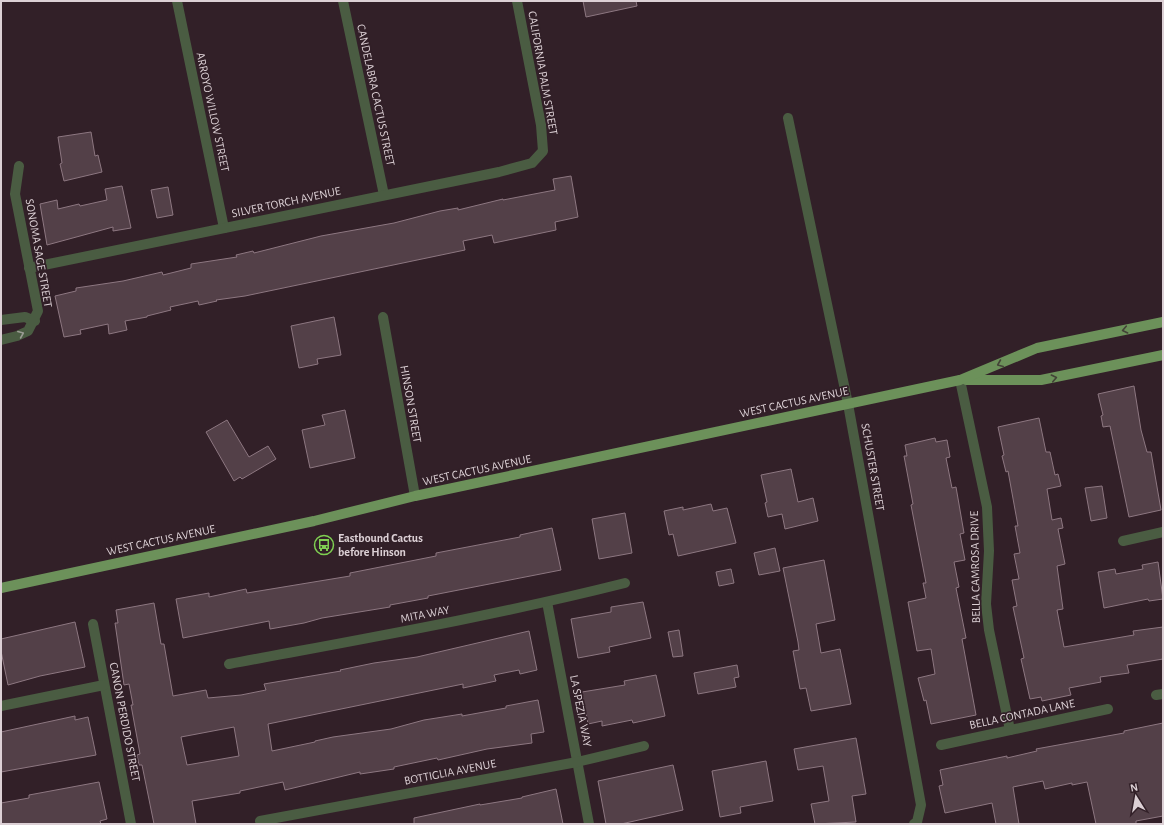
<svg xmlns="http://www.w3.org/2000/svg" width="1164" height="825" font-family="'Alegreya Sans',sans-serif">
  <rect width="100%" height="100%" fill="#322028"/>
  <!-- building -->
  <g fill="#534048" stroke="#8d7781" fill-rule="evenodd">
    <polygon points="583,1 636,1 637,6 586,17"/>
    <polygon points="91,132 95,156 98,155 102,172 64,181 60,164 62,163 58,137"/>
    <polygon points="571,176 578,217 555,222 556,230 494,243 492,235 463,241 465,250 245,296 216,300 217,301 199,305 198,301 170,307 171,310 147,316 147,317 125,321 127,330 109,334 108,324 80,330 81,334 64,337 55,296 76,291 76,288 123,281 162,272 163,275 191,268 191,264 237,257 236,255 253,251 254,253 321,236 394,223 440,211 458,208 458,210 503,199 503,200 555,190 553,179"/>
    <polygon points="122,186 131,228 113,231 113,227 47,245 40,204 57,200 58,209 79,204 80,206 107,200 105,189"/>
    <polygon points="168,187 173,215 157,218 151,190"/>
    <polygon points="334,317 341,355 317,359 318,364 299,368 291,326"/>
    <polygon points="1134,386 1141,430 1147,452 1151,452 1161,510 1129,517 1110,426 1103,427 1101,416 1103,415 1098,394"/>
    <polygon points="345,410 355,458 310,468 302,430 325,425 322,415"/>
    <polygon points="1039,418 1046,452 1050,452 1055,475 1058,474 1061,486 1047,489 1052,520 1061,518 1063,528 1058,529 1065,564 1057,566 1063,609 1057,610 1064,647 1134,635 1133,631 1163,627 1163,659 1127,665 1129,673 1100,677 1101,682 1069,688 1071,695 1042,701 1041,697 1030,699 1021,659 1024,658 1013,607 1017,606 1012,580 1019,579 1014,554 1020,553 1015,526 1018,526 1008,471 1006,472 1002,456 1004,455 998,427"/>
    <polygon points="227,420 249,457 268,446 276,459 242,479 240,477 234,481 206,432"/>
    <polygon points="935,438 936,442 947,440 950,457 946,458 952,488 956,487 964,533 960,534 965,560 954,562 959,587 956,588 966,638 962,639 976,715 931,724 926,700 924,701 918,678 935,674 931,649 917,651 908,602 926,598 923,583 926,583 911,505 913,504 904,456 907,456 905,445"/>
    <polygon points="791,469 798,502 813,498 818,521 785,529 782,514 768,517 765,503 767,502 761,475"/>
    <polygon points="1102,486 1107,518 1091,521 1085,488"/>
    <polygon points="711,504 713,511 727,508 736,543 678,556 673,534 669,535 664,511 683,507 683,510"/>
    <polygon points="625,513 632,553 599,559 592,519"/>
    <polygon points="552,528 561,570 428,596 428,598 390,605 390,607 322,618 304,623 270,629 269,621 183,638 176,599 209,593 209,597 246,589 247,593 350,576 350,573 436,556 436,553 520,537 520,535"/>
    <polygon points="775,548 780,571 759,575 754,553"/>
    <polygon points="824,560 835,620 816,624 821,653 840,649 851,704 811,711 806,688 800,689 793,651 799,650 798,642 783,568"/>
    <polygon points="1158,562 1163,599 1149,601 1148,599 1104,608 1098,572 1115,569 1116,574 1143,569 1142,565"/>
    <polygon points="731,569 734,583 719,586 716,572"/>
    <polygon points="643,602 651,638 609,647 610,652 578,658 571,619 611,612 611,607"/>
    <path d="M154,603L161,644H164L173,696L206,690L208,698L241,695L266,690L264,684L341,671L340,670L374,663L417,657L529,631L537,670L520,674L519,670L494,675L496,681L463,688V684L268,724L272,751L315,742V741L333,737L391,729L424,720L462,714V716L506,708V706L538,700L544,732L531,734L532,743L487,749L438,760L437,758L394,767V769L360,774V772L285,790L283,782L240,791V793L192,801L196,824H154L142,765H139L137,755L140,754L131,705H133L129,684L124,685L115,623H118L116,610ZM234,727L239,756L187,765L181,737Z"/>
    <polygon points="75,622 85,667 40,676 8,685 1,651 1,639"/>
    <polygon points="679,630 683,656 673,657 668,632"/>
    <polygon points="737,665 739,677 734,678 736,687 698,694 694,673"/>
    <polygon points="656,675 665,716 633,723 632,720 602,726 602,721 588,724 582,692 625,685 624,681"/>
    <polygon points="75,716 75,720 88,717 96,755 1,772 1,732"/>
    <polygon points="1163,723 1163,816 1136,821 1136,824 1096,824 1087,782 1072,785 1072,783 1045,789 1043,781 1013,787 1019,824 996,824 992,803 945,813 939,786 943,785 940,770 1007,756 1007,758 1037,751 1036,749 1124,733 1124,731"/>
    <polygon points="856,738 866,794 852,796 856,822 815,824 811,804 829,801 823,766 798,770 794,749"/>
    <polygon points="766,761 773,801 740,807 741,813 720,817 712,771"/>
    <polygon points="673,765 683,810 621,824 606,824 598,781"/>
    <polygon points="99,782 107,819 100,821 101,824 1,824 1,803 29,798 29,795"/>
    <polygon points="556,789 563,824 414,824 414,818 480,804 480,805 522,798 522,797"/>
  </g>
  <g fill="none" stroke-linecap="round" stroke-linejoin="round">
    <!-- street -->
    <g stroke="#4a5c42" stroke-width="10">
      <polyline points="177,1 224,228"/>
      <polyline points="343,1 384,195"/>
      <polyline points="788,118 848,404 921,805 917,822 914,824"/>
      <polyline points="29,268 499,172 532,163 543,151 541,125 517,1"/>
      <polyline points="383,317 415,496"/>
      <polyline points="1,320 25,317 35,321"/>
      <polyline points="1,340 17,336 28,331 38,311 15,194 19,166"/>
      <polyline points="960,380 987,507 989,551 986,604 989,630 1010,730"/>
      <polyline points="1123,541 1163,532"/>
      <polyline points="547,602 589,824"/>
      <polyline points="93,624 131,824"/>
      <path d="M229,664C362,639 494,616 625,583"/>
      <polyline points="1156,695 1163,694"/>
      <polyline points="1,706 104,685"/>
      <polyline points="941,745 1108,709"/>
      <polyline points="260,821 577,762 644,746"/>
    </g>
    <!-- primary -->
    <g stroke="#6c915a" stroke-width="10">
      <polyline points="966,380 1041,380 1163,355"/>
      <polyline points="1,588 314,521 415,496 960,380 1037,348 1163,322"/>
    </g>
  </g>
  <!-- one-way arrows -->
  <defs><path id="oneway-chevron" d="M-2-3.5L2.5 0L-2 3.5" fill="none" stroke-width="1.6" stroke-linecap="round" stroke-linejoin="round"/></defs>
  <g stroke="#434237">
    <use href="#oneway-chevron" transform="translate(1125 330) rotate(168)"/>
    <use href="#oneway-chevron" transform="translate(1000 364) rotate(157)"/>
    <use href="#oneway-chevron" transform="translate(1054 378) rotate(-12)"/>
  </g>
  <use stroke="#9a9c93" href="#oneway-chevron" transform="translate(21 334) rotate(-23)"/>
  <!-- icons -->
  <defs>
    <g id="bus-ring" transform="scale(1)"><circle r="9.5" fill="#322028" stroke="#7fd052" stroke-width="1.5"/><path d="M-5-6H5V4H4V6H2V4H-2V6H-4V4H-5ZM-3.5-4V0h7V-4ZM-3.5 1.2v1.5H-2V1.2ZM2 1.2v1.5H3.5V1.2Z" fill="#7fd052"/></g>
  </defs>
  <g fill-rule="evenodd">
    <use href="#bus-ring" x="324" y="545"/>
  </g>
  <g text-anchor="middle" stroke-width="3.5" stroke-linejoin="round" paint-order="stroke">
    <!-- street labels -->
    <g font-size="12" fill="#dcd0d5" stroke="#322028">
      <text transform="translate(543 73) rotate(80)" y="4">CALIFORNIA PALM STREET</text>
      <text transform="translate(376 95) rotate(78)" y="4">CANDELABRA CACTUS STREET</text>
      <text transform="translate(213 112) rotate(78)" y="4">ARROYO WILLOW STREET</text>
      <text transform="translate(286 202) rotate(-12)" y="4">SILVER TORCH AVENUE</text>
      <text transform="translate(39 253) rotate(80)" y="4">SONOMA SAGE STREET</text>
      <text transform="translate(794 402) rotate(-12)" y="4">WEST CACTUS AVENUE</text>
      <text transform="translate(411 404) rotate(80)" y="4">HINSON STREET</text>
      <text transform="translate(873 467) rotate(80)" y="4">SCHUSTER STREET</text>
      <text transform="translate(477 470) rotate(-12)" y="4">WEST CACTUS AVENUE</text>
      <text transform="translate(161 540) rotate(-12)" y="4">WEST CACTUS AVENUE</text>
      <text transform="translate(975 567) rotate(-91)" y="4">BELLA CAMROSA DRIVE</text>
      <text transform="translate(425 614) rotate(-11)" y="4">MITA WAY</text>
      <text transform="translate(581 711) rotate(79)" y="4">LA SPEZIA WAY</text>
      <text transform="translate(1022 714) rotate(-12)" y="4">BELLA CONTADA LANE</text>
      <text transform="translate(125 722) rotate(79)" y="4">CANON PERDIDO STREET</text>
      <text transform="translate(450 772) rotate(-11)" y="4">BOTTIGLIA AVENUE</text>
    </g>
    <!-- poi labels -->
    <g font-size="12" font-weight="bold" fill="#dcd0d5" stroke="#322028" text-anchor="start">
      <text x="338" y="542">Eastbound Cactus<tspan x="338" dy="14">before Hinson</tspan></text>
    </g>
  </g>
  <!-- border -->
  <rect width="1164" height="825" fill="none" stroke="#dcd0d5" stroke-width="4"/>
  <!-- north arrow -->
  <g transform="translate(1136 797) rotate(349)" stroke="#322028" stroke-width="3" paint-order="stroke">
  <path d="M0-3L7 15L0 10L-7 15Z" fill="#dcd0d5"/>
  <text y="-6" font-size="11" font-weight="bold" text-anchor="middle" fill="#dcd0d5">N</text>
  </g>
</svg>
